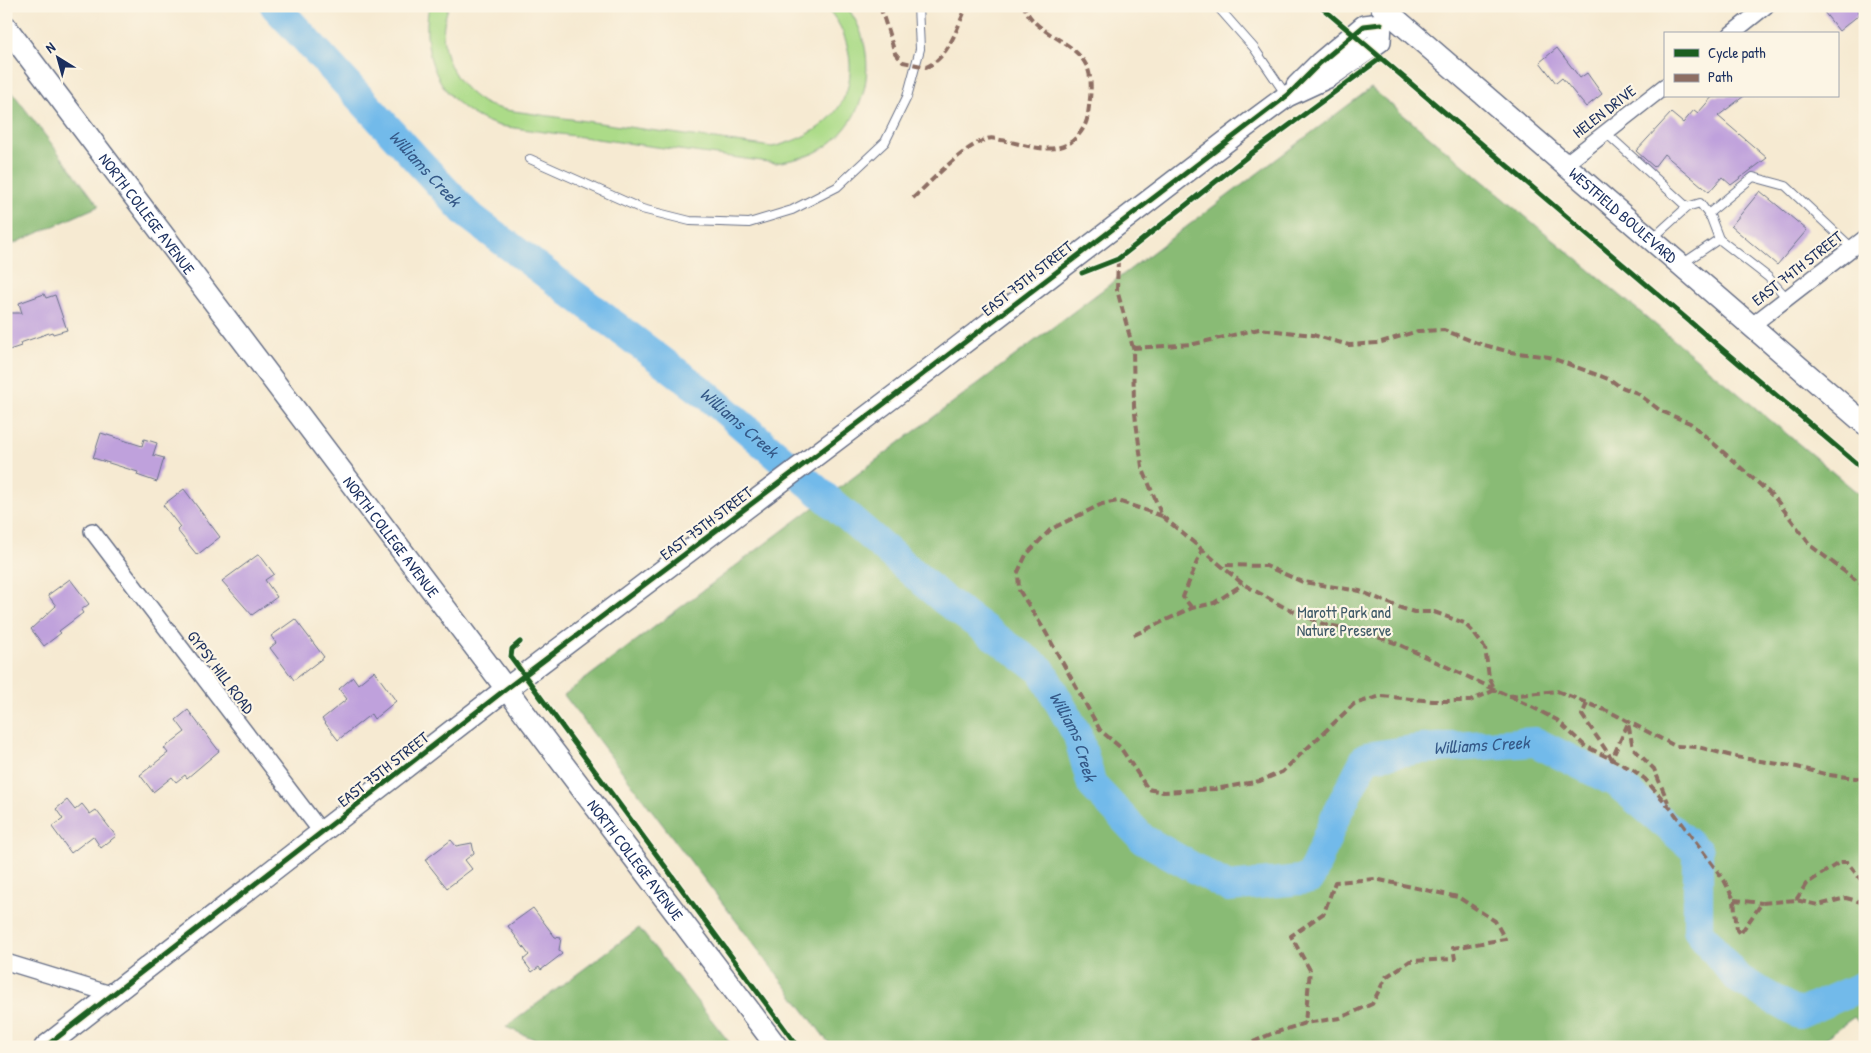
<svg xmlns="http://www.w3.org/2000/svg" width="1871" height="1053" font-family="'Patrick Hand',sans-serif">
  <rect width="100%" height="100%" fill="#fcf5e5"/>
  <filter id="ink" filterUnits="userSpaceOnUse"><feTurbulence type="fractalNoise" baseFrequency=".02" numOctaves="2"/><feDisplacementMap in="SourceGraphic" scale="10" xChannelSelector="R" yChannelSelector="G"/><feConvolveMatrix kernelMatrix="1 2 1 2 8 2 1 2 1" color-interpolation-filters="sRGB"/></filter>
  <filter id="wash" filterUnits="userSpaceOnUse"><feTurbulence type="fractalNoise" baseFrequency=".0096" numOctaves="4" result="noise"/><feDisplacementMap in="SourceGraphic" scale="20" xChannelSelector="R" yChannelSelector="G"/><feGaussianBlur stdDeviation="1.12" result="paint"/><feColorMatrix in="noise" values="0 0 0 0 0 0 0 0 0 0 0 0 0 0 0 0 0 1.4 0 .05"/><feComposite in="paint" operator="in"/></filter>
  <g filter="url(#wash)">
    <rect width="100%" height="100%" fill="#f6ead2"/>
    <!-- green -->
    <path fill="#acdb88" stroke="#648573" d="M429,6H449C434,41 450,81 481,101C488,106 498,108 506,110L772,147C820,136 857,107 849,54C846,36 838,18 824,6H846C882,51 870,121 820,150C806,158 791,160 776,163L500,126C445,110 419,62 429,6Z"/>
    <!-- forest -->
    <g fill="#89bb74" stroke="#527569">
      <polygon points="6,84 99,206 6,247"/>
      <polygon points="1371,88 1865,499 1865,1030 1854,1017 1813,1047 832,1047 564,695"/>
      <polygon points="639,928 733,1047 544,1047 541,1042 506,1027"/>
    </g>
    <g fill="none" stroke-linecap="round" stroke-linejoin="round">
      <!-- river -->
      <path stroke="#72baea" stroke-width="30" id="s1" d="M275,6L467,214L707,395L943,599L1041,670L1078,736L1092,785L1143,839L1228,887L1310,879L1337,813L1366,757L1420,749L1535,742L1617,783L1698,852V930L1737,978L1799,1014L1865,985"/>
    </g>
    <g id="blocks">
      <!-- building -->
      <g fill="#bfa1dc">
        <polygon points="1832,6 1855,6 1860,14 1839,31 1824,12"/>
        <polygon points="1557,48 1580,78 1587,73 1602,94 1586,107 1562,78 1556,83 1540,62"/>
        <polygon points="1713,96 1744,96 1718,116 1767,158 1731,185 1722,177 1709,192 1664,154 1654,167 1636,151 1671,113 1683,123 1694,110 1698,113"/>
        <polygon points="1760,191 1807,230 1777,265 1731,226"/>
        <polygon points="44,294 46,298 55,295 67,330 53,334 52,332 20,343 21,346 6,351 6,313 22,313 19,303"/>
        <polygon points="101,433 142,446 144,439 157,443 153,455 164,458 157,482 137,475 138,472 93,458"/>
        <polygon points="184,489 220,537 197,555 177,530 180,527 163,505"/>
        <polygon points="259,554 274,574 265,580 277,597 252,615 222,581"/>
        <polygon points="70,579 89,604 81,610 83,613 59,631 61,633 44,646 31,629 56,606 48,595"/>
        <polygon points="295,619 324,657 294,680 270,648 276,643 271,636"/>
        <polygon points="374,671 396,701 374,719 371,714 338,740 322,719 347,699 339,689 353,677 358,684"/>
        <polygon points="188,710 219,751 187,778 185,775 176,782 172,777 153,792 140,775 168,753 164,748 185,732 176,720"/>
        <polygon points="67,800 75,810 82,804 90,814 96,810 116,836 101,848 93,836 71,853 52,827 63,819 56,809"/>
        <polygon points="451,840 456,846 472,843 474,853 465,860 472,869 447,888 425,860"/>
        <polygon points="533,908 555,937 561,938 559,950 562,954 541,970 539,967 532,972 523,960 529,955 508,926"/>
      </g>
    </g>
  </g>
  <g filter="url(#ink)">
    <use href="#blocks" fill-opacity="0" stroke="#687087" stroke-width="1"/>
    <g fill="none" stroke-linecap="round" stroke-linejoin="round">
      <!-- lane casing -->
      <g stroke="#687087" stroke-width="10">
        <g id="lane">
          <polyline points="1217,6 1254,48 1286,95"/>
          <polyline points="1605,132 1687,207"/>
          <polyline points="530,159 642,209 690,221 749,223 792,210 837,187 885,142 907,97 920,49 918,6"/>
          <polyline points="1708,214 1753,177 1786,186 1852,248"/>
          <polyline points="1653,238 1687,207 1700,203 1711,218 1719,239"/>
          <polyline points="1682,264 1719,239 1768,277 1787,298"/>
        </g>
      </g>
      <!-- street casing -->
      <g stroke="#687087" stroke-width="18">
        <g id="street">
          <polyline points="1731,34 1766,6"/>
          <polyline points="1564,165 1665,86"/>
          <polyline points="1751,326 1865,238"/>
          <polyline points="92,531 322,833"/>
          <polyline points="6,962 114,995"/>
        </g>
      </g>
      <!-- secondary casing -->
      <g stroke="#687087" stroke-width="24">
        <g id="secondary">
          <path id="s2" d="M1381,6L1865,424"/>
          <path id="s3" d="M6,27L777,1047"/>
          <polyline points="1297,86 1320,63 1364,26 1381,24"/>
          <polyline points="45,1047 506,689 897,394 1245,127 1287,96 1330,76 1380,41 1381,24 1389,14"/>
        </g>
      </g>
      <!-- lane -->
      <use href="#lane" stroke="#fff" stroke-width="8"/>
      <!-- street -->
      <use href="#street" stroke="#fff" stroke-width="15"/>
      <!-- secondary -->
      <use href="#secondary" stroke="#fff" stroke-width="21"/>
      <!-- quiet -->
      <g stroke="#8d6e63" stroke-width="4" stroke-dasharray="8 4" stroke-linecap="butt">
        <path d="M880,6L895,53L903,62L926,67C949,58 957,27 967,6"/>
        <path d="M913,198C933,180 961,148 987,139C992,137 996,139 1001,140C1025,144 1050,156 1071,142C1080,135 1087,125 1088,114C1090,98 1093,84 1088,69C1076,39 1035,36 1024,6"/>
        <polyline points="1118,259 1117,290 1133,348 1134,406 1142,467 1162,516 1243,584 1282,606 1323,624 1360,631 1398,644 1528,705 1557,720 1585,746 1633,770 1645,779 1672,810 1724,880 1734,900 1737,930 1740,934 1762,903 1796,900 1818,905 1846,898 1865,903"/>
        <polyline points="1133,348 1194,344 1259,329 1313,335 1349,345 1378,343 1418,331 1444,330 1477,343 1510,352 1549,357 1611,380 1619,386 1637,393 1661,411 1690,423 1704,435 1775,498 1811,546 1865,587"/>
        <polyline points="1162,516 1118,501 1102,504 1051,529 1026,555 1018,572 1019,590 1045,631 1100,730 1120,747 1148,789 1163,792 1215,789 1260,781 1282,772 1354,704 1381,696 1433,701 1470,701 1495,690 1489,677 1485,648 1472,631 1464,623 1434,612 1414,612 1401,608 1360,591 1303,582 1266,566 1222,565"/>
        <polyline points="1192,608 1183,597 1202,549"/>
        <polyline points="1134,635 1192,608 1214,603 1243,584"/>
        <polyline points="1509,696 1557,691 1612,713 1675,746 1698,747 1736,757 1797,767 1829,775 1865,779"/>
        <polyline points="1587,703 1582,715 1612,759 1628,723 1633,748 1654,769 1668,802"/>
        <polyline points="1734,900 1762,903"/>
        <polyline points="1796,900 1806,884 1840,862 1847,862 1865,885"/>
        <polyline points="1242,1047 1271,1034 1305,1023 1340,1018 1372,1004 1386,977 1410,961 1455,959 1453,948 1505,939 1495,921 1458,897 1375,879 1335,882 1324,913 1291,936 1310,970 1305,1023"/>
      </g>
      <!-- cycleway casing -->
      <g stroke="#fcf5e5" stroke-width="8">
        <g id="cycleway">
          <polyline points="1320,6 1865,471"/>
          <polyline points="1082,273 1118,259 1253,152 1381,58"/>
          <polyline points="520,642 512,649 511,657 798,1047"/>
          <polyline points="45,1047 506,689 897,394 1288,95 1320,63 1364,26 1381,24"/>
        </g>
      </g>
      <!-- cycleway -->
      <use href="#cycleway" stroke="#1b5e20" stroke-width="5"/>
    </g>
  </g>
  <g text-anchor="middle" stroke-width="4.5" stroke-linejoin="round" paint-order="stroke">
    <!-- street labels -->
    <g font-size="16" fill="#1b2f5e" stroke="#fcf5e5">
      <text transform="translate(1604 111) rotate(-38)" y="6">HELEN DRIVE</text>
      <text dy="6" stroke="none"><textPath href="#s3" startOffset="234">NORTH COLLEGE AVENUE</textPath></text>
      <text dy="6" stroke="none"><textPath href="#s2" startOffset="320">WESTFIELD BOULEVARD</textPath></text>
      <text transform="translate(1797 268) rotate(-38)" y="6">EAST 74TH STREET</text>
      <text transform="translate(1027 278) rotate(-38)" y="6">EAST 75TH STREET</text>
      <text transform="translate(706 523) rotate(-37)" y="6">EAST 75TH STREET</text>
      <text dy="6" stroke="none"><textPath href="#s3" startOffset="639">NORTH COLLEGE AVENUE</textPath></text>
      <text transform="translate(221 672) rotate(53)" y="6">GYPSY HILL ROAD</text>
      <text transform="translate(383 769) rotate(-38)" y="6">EAST 75TH STREET</text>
      <text dy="6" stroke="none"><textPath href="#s3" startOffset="1044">NORTH COLLEGE AVENUE</textPath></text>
    </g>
    <!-- park labels -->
    <g font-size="16" fill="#3f5a68" stroke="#fcf5e5">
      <text x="1344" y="618">Marott Park and<tspan x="1344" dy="18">Nature Preserve</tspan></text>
    </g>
    <!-- water labels -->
    <g font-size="18" font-style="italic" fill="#355988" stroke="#fcf5e5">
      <text dy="6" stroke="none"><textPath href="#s1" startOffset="221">Williams Creek</textPath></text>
      <text dy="6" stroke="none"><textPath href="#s1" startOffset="626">Williams Creek</textPath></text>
      <text dy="6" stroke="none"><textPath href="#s1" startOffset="1091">Williams Creek</textPath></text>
      <text dy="6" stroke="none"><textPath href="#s1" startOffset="1648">Williams Creek</textPath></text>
    </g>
  </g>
  <!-- margin -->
  <rect width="1871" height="1053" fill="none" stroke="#fcf5e5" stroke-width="25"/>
  <!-- legend -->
  <rect x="1664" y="32" width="175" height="65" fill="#fcf5e5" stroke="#a2a6af"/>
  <rect x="1674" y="49" width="25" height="8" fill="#1b5e20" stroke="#a2a6af"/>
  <text x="1708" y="58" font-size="15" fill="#1b2f5e">Cycle path</text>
  <rect x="1674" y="74" width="25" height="8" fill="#8d6e63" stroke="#a2a6af"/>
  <text x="1708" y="82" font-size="15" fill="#1b2f5e">Path</text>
  <!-- north arrow -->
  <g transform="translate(58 58) rotate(323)" stroke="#fcf5e5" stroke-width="4" paint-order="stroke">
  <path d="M0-4L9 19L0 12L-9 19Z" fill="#1b2f5e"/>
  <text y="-8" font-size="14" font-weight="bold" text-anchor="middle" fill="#1b2f5e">N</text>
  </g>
</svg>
